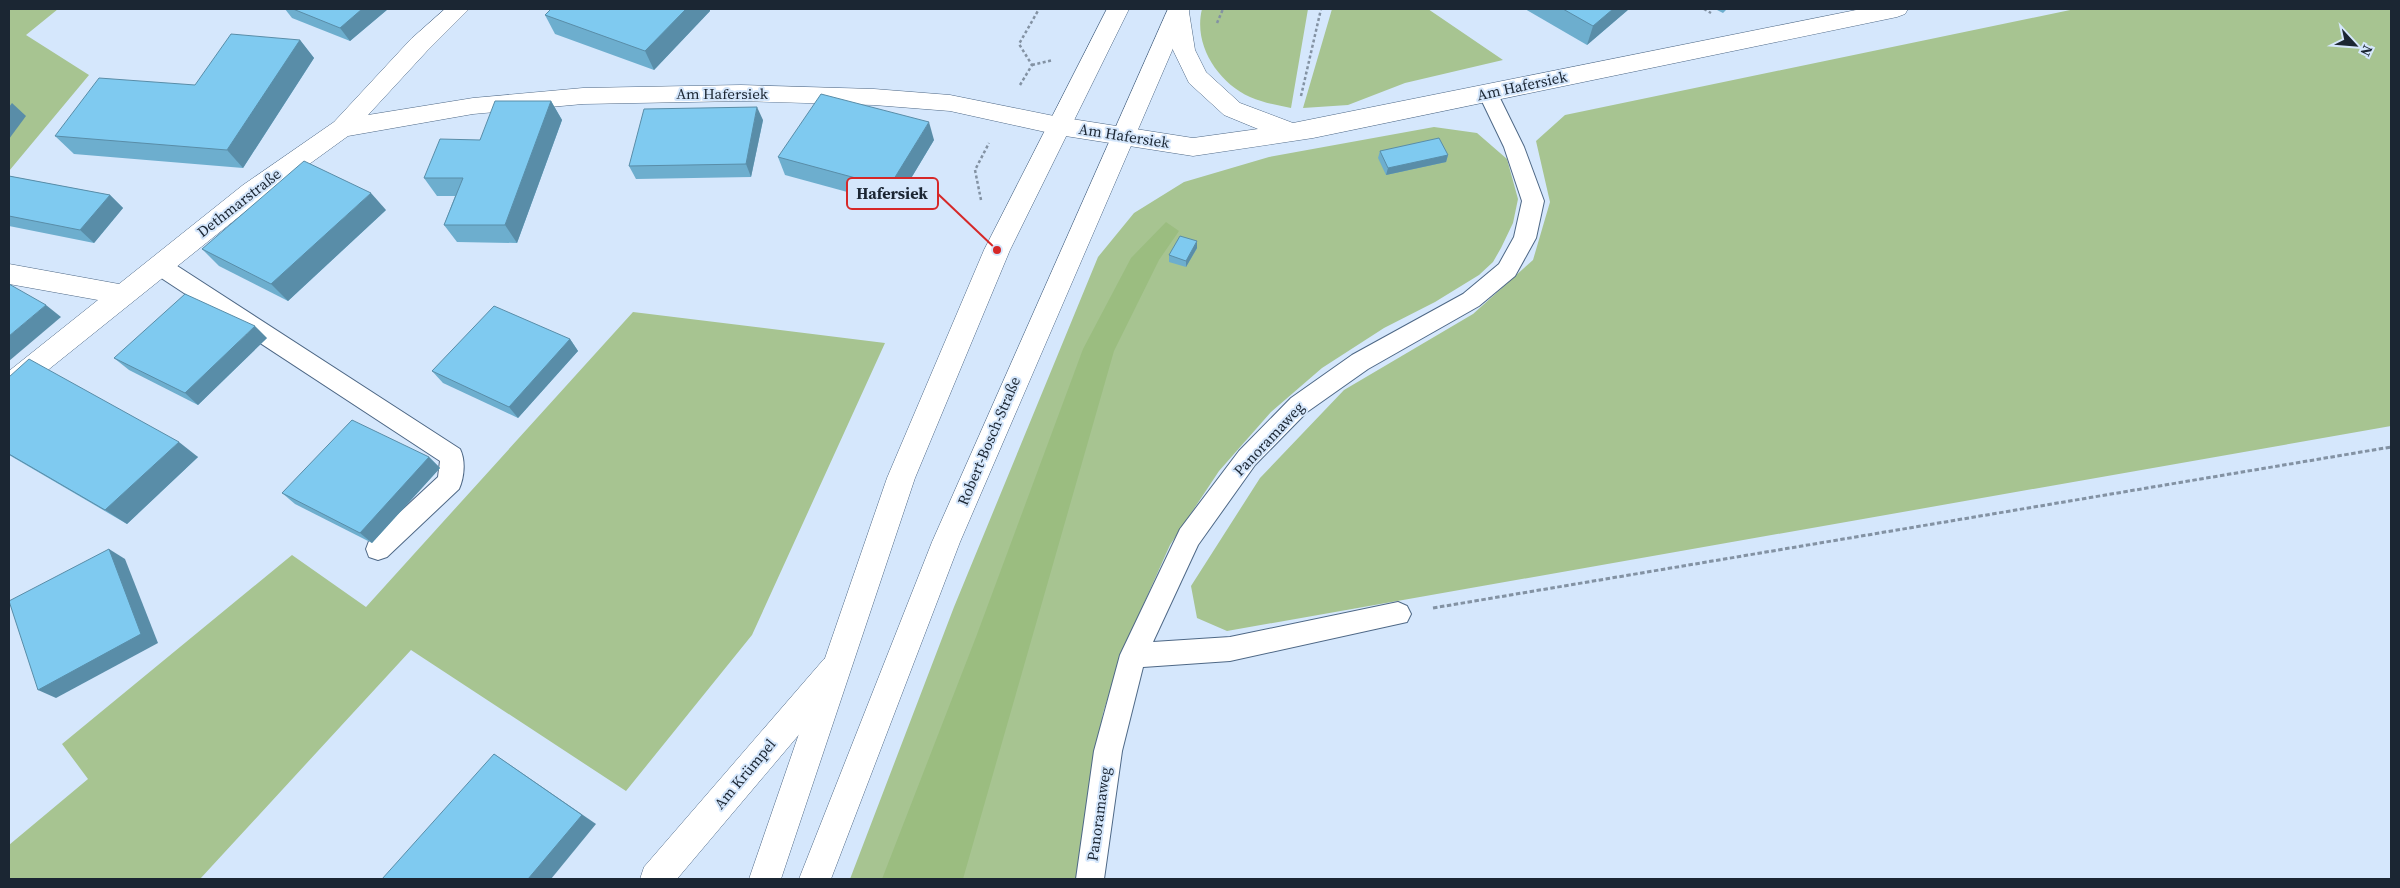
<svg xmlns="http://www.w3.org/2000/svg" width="2400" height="888" font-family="'Source Serif 4',serif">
  <rect width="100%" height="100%" fill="#d5e7fc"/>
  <!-- green -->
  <g fill="#a7c491">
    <polygon points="9,9 58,9 26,35 89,75 9,171"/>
    <path d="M1202,9H1308L1291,108C1277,105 1264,103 1250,97C1218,82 1193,45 1202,9Z"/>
    <polygon points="1332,9 1428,9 1503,60 1405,83 1348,105 1303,108"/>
    <polygon points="2075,9 2391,9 2391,426 1227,631 1197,618 1191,586 1260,478 1344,390 1473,314 1533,260 1550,202 1536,141 1565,115"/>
    <polygon points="1434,127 1477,133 1507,159 1518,199 1513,223 1501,248 1493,262 1479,275 1435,302 1384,328 1322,368 1271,412 1219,471 1170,545 1123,650 1103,713 1077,879 850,879 954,607 1098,257 1134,213 1184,182 1269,157"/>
    <polygon points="633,312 885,343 752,635 626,791 411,650 200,879 9,879 9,845 88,779 62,744 292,555 366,607"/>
  </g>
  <!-- forest -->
  <polygon fill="#9bbd80" points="1166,222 1179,231 1159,260 1114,351 963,879 882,879 976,637 1083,349 1131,258"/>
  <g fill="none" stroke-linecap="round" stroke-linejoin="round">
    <!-- service casing -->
    <g stroke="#4e6886" stroke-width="2">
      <g id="service">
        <polygon points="1488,86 1495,88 1524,147 1544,201 1536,238 1515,276 1479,306 1368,369 1307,412 1255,465 1198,545 1153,642 1230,637 1398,602 1407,606 1411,614 1407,622 1230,661 1143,667 1122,751 1104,879 1076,879 1094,751 1120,655 1180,529 1239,451 1291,398 1352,355 1463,294 1499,264 1514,237 1522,201 1504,147 1478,93 1481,88"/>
        <path d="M160,257L168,260L460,449C466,461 464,478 459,489L387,557L378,560L369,557L366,549L369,541L438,477L440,461L152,272L149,266L152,260Z"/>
      </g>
    </g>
    <!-- minor casing -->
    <g stroke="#4e6886" stroke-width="1">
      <g id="minor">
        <polygon points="445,9 469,9 427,51 368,115 473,98 583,88 741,85 874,89 950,95 1059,117 1193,138 1258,129 1224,115 1189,83 1173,50 1167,12 1169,9 1187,9 1189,12 1195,50 1206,72 1240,103 1293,123 1861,9 1908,9 1905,14 1897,17 1313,138 1193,156 1059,135 950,111 874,105 741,101 583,104 473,114 348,136 261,199 18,394 9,397 9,371 98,300 9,284 9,264 119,284 243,185 334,122 411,39"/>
        <polygon points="835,655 846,659 850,669 846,679 677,879 640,879 644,867 824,659"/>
      </g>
    </g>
    <!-- secondary casing -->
    <g stroke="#4e6886" stroke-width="1">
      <g id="secondary">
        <polygon points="1107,9 1129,9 1010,250 915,478 781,879 749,879 887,478 984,250"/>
        <polygon points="1168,9 1190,9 960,542 831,879 799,879 932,542"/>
      </g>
    </g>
    <!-- path-far1 -->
    <g stroke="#8392a3" stroke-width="2.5" stroke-dasharray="3 2.5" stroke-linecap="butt">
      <polyline points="1704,9 1711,13"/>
      <polyline points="1217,23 1223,9"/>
      <polyline points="1032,65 1053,60"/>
      <polyline points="1020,85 1032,65 1019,44 1039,9"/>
      <polyline points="1301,96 1321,9"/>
      <polyline points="981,200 975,170 989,143"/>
    </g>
    <!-- path -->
    <polyline stroke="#8392a3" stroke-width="3" stroke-dasharray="4.5 2.5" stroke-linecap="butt" points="1433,608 2391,447"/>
    <!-- service -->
    <use href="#service" fill="#fff" fill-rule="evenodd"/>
    <!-- minor -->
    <use href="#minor" fill="#fff" fill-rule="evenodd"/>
    <!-- secondary -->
    <use href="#secondary" fill="#fff" fill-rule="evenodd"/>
  </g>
  <!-- wall -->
  <g fill="#6daece">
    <polygon points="285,9 388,9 350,41 292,18"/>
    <polygon points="1525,9 1629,9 1587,45"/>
    <polygon points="1715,9 1727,9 1723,13"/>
    <polygon points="710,11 654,70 555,34 545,15"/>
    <polygon points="300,40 314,58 243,168 74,154 55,136 195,85"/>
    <polygon points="551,101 562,120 517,243 457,242 444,225 455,196 437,196 424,178 480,140"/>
    <polygon points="763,120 751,177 636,179 629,166"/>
    <polygon points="934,140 895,205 785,175 778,157"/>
    <polygon points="1380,151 1448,155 1446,162 1386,175 1378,158"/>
    <polygon points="9,176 110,195 123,208 94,243 9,226"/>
    <polygon points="386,210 288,301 219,266 202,249"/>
    <polygon points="1197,248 1186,267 1169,262 1169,255"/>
    <polygon points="267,338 198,405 129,370 114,358"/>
    <polygon points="570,339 578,351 518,418 443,383 432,371"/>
    <polygon points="9,377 198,457 127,524 9,455"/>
    <polygon points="429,457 440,468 372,543 295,504 282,493"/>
  </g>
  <!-- shaded-wall -->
  <g fill="#598da8">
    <polygon points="362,9 388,9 350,41 340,28"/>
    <polygon points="686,9 710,9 710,11 654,70 645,51"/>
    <polygon points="1613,9 1629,9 1587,45 1593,26"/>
    <polygon points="300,40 314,58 243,168 227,150"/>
    <polygon points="551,101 562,120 517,243 505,225"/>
    <polygon points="12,103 26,116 9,139 9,107"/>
    <polygon points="757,107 763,120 751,177 746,164"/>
    <polygon points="929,122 934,140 895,205 889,187"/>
    <polygon points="1448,155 1446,162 1386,175 1388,168"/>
    <polygon points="371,193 386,210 288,301 271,284"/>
    <polygon points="110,195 123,208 94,243 80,230"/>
    <polygon points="1197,241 1197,248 1186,267 1186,261"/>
    <polygon points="46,305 61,317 9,361 9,336"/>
    <polygon points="255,326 267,338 198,405 185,393"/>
    <polygon points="570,339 578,351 518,418 509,407"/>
    <polygon points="179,442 198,457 127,524 105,510"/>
    <polygon points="429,457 440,468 372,543 360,533"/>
    <polygon points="109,549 125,559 158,643 56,698 38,690"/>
    <polygon points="494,754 596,824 551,879 528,879"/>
  </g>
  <!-- building -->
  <g fill="#7fcaf0" stroke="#598da8">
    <polygon points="293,9 362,9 340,28"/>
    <polygon points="551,9 686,9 645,51 545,15"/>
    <polygon points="1563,9 1613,9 1593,26"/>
    <polygon points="231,34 300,40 227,150 55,136 99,78 195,85"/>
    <polygon points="821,94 929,122 889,187 778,157"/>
    <polygon points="495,101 551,101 505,225 444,225 463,178 424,178 440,139 480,140"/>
    <polygon points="757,107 746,164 629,166 644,109"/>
    <polygon points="1439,138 1448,155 1388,168 1380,151"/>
    <polygon points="304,161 371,193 271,284 202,249"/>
    <polygon points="9,176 110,195 80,230 9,216"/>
    <polygon points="1180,236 1197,241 1186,261 1169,255"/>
    <polygon points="9,284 46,305 9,336"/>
    <polygon points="185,294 255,326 185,393 114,358"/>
    <polygon points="494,306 570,339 509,407 432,371"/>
    <polygon points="29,359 179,442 105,510 9,454 9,377"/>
    <polygon points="352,420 429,457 360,533 282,493"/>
    <polygon points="109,549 141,634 38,690 9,601"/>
    <polygon points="494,754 582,815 528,879 382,879"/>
  </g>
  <g text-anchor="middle" stroke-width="4" stroke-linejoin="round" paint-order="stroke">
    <!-- street labels -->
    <g font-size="15" fill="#1b2633" stroke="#d5e7fc">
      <text transform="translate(1522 86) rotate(-12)" y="5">Am Hafersiek</text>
      <text x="722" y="99">Am Hafersiek</text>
      <text transform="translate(1124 136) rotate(9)" y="5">Am Hafersiek</text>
      <text transform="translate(239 203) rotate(-38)" y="5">Dethmarstraße</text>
      <text transform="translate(1269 439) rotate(-47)" y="5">Panoramaweg</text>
      <text transform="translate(989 441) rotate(-67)" y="5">Robert-Bosch-Straße</text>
      <text transform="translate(745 774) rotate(-50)" y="5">Am Krümpel</text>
      <text transform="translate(1099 814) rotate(-82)" y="5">Panoramaweg</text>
    </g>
  </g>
  <!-- callouts -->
  <path fill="none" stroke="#d62828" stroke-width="2" d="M997 250L938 194"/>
  <circle fill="#d62828" stroke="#d5e7fc" stroke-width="2" cx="997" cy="250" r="5"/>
  <rect fill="#d5e7fc" stroke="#d62828" stroke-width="2" x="847" y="178" width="91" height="31" rx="5"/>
  <g font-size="16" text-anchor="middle" font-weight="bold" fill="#1b2633">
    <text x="892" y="199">Hafersiek</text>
  </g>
  <!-- border -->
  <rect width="2400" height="888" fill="none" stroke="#1b2633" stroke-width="20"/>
  <!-- north arrow -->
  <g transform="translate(2355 45) rotate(116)" stroke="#d5e7fc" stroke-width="4" paint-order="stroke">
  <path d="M0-4L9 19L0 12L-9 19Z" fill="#1b2633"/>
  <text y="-8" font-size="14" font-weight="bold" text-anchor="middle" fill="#1b2633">N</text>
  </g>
</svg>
